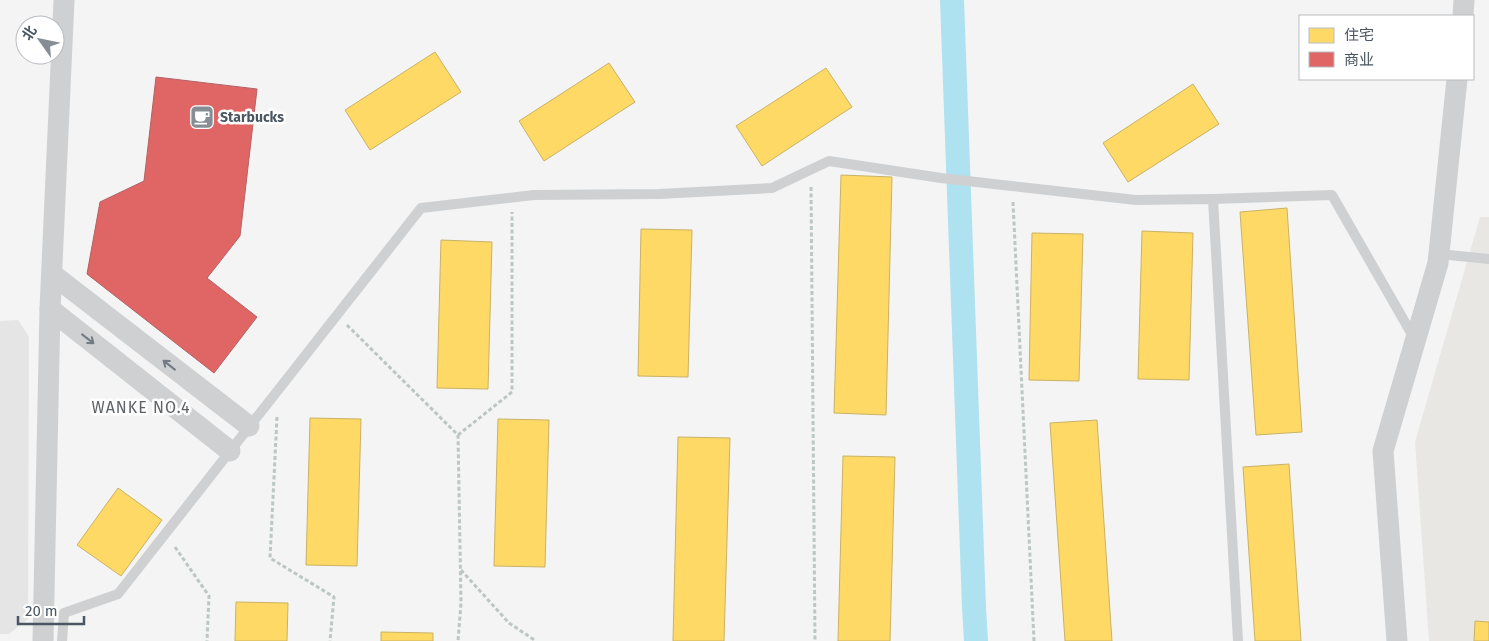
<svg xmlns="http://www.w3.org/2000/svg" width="1489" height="641" font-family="'Fira Sans','Noto Sans SC',sans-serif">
  <rect width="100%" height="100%" fill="#f4f4f4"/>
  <!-- commercial -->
  <polygon fill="#e8e7e3" points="1480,217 1489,217 1489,641 1429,641 1415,442"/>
  <!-- education -->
  <polygon fill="#e6e5e6" points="18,320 29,337 28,619 9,634 0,634 0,321"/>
  <!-- homes -->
  <g fill="#ffd966" stroke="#c9b264">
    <polygon points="435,52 461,92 370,150 345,110"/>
    <polygon points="609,63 635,102 544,161 519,121"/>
    <polygon points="826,68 852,107 762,166 736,126"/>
    <polygon points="1193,84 1219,124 1128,182 1103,143"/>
    <polygon points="841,175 892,177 886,415 834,413"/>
    <polygon points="1287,208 1302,432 1256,435 1240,212"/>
    <polygon points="641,229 692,230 688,377 638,376"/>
    <polygon points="1142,231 1193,233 1189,380 1138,379"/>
    <polygon points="1032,233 1083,234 1079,381 1029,380"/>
    <polygon points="441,240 492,242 488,389 437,388"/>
    <polygon points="310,418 361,419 357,566 306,565"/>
    <polygon points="498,419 549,420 545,567 494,566"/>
    <polygon points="1097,420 1112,641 1065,641 1050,423"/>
    <polygon points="678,437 730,438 724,641 673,641"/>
    <polygon points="843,456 895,457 890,641 838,641"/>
    <polygon points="1289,464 1301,641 1255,641 1243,467"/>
    <polygon points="118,488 162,520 121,576 77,545"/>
    <polygon points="236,602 288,603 287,641 235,641"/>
    <polygon points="1475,621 1489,622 1489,641 1474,641"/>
    <polygon points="381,632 433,633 433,641 381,641"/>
  </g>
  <!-- shops -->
  <polygon fill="#e06666" stroke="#b36164" points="156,77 257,89 240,236 207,278 257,317 214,373 87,274 100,202 144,181"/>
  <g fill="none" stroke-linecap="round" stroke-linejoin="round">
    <!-- canal -->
    <polyline stroke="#aee2f0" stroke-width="24" points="952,0 974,607 976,641"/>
    <!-- path -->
    <g stroke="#bcc7c4" stroke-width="3" stroke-dasharray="4 2.5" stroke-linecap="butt">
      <polyline points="811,187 815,641"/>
      <polyline points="1013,202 1034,641"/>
      <polyline points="347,325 458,435 461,603 458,641"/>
      <polyline points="277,417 270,558 334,597 330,641"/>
      <polyline points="458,435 512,392 512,212"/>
      <polyline points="175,547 209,596 207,641"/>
      <polyline points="461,570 509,623 536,641"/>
    </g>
    <!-- service -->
    <g stroke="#ced0d2" stroke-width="10">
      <polyline points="1213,199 1332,195 1414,338"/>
      <polyline points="1439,254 1489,259"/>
      <polyline points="62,641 64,613 118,594 421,208 534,195 659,194 772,188 829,161 941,178 1136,200 1213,199 1238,641"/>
    </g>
    <!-- minor -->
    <g stroke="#ced0d2" stroke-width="21">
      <polyline points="1463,16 1464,0"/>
      <polyline points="52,274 249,426"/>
      <polyline points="50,309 230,451"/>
      <polyline points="43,641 50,309 64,0"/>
      <polyline points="1397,641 1383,451 1438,263 1457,79"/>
    </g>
  </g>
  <!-- one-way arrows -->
  <defs><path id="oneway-shaft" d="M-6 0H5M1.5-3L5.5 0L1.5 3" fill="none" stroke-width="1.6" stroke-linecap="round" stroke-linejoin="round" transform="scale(1.25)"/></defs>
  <g stroke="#727b83">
    <use href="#oneway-shaft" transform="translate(88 339) rotate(38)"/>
    <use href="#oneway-shaft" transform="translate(169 365) rotate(-142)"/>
  </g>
  <!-- icons -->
  <defs>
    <g id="cafe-square" transform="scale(1.25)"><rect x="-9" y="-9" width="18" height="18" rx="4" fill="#868d94" stroke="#fff"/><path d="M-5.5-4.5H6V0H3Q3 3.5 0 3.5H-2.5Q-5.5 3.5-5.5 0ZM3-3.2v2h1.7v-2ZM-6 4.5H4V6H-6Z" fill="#fff"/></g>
  </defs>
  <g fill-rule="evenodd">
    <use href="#cafe-square" x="202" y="117"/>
  </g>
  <g text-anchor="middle" stroke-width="5" stroke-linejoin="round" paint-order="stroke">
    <!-- poi labels -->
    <g font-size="14" font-weight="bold" fill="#4a5661" stroke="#fff" text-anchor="start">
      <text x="220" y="122">Starbucks</text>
    </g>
    <!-- quarter labels -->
    <g font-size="16" letter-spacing="1" fill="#5f6368" stroke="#fff">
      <text x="141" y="413">WANKE NO.4</text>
    </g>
  </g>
  <!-- legend -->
  <rect x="1299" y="15" width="175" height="65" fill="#ffffff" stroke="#b7bbc0"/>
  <rect x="1309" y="28" width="25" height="15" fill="#ffd966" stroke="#b7bbc0"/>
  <text x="1344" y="40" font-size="15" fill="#4a5661">住宅</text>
  <rect x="1309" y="52" width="25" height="15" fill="#e06666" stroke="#b7bbc0"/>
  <text x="1344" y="65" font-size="15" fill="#4a5661">商业</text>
  <!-- north arrow -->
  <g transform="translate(40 40) rotate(303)"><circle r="24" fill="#ffffff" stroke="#b7bbc0"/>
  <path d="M0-4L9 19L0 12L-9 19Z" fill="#868d94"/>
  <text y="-8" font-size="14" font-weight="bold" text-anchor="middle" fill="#4a5661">北</text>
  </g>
  <!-- scale -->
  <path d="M18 616v8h66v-8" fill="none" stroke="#4a5661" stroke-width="2.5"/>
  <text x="25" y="616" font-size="15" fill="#4a5661" stroke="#ffffff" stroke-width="4" paint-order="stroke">20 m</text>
</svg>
